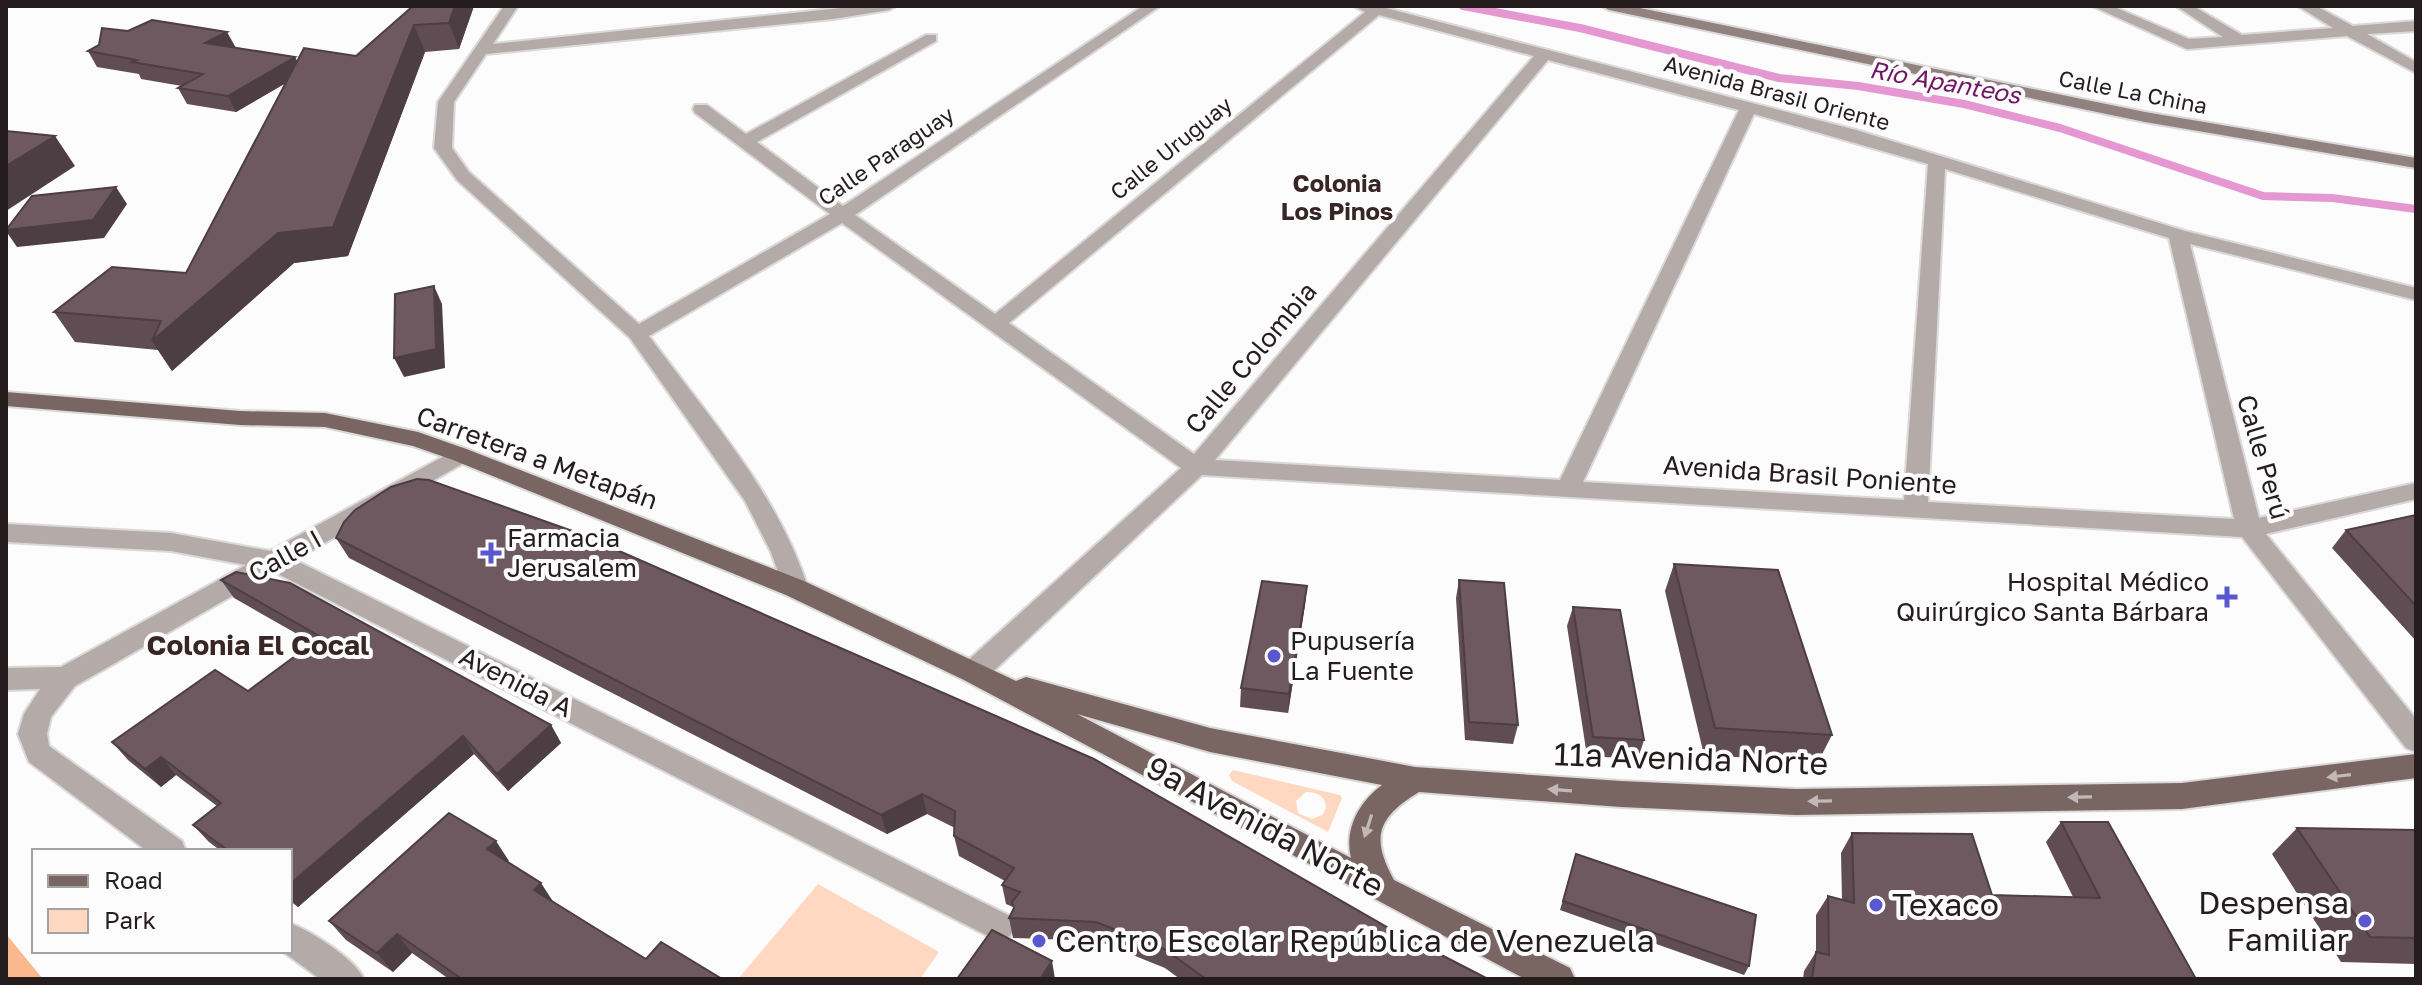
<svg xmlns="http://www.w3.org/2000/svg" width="2422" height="985" font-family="'Golos Text',sans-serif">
  <rect width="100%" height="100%" fill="#fcfcfc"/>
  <!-- green -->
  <g fill="#fed8c1" fill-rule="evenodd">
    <path d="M1233,770L1340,795L1342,798L1328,832L1232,781L1229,775ZM1306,792C1317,792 1326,796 1326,808L1322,815L1312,819L1298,813L1296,801Z"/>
    <polygon points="818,884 939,952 920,979 738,979"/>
  </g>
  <!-- forest -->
  <polygon fill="#fab88f" points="6,934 43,979 6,979"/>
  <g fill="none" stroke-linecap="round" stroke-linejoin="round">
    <!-- stream -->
    <polyline stroke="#e497d0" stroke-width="8" points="1463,6 1580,28 1779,78 1858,86 1964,104 2060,128 2263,196 2332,198 2416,209"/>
    <!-- minor casing -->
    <g stroke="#dad8d8" stroke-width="4">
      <g id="minor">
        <path d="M504,6H518L493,44L861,6H896L889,10L833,19L486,54L454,102L452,148L469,172L639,324L830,214L695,113L693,109L695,105H707L746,134L926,35H936V41L757,142L843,206L1143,6H1160L855,215L995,314L1365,12L1354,6H1378L1856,130L2185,231L2416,288V300L2190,244L2259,518L2416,483V499L2266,534L2416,719V752L2406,748L2242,537L1202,475L984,680L974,683L964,680L960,672L964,664L1181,468L842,223L649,336C707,415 778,493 808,588L804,595L795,597L786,595L771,552L745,501L630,338L457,180L434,148L438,102ZM1379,15L1534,56L1194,454L1009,323ZM1548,60L1739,110L1560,480L1215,460ZM1754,114L1928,164L1904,500L1583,482ZM1945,169L2169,238L2234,519L1928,502Z"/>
        <polygon points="2092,6 2112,6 2189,39 2223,37 2176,6 2193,6 2242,35 2333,28 2298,6 2316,6 2353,26 2416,21 2416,31 2367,34 2416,62 2416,73 2347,36 2187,49"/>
        <polygon points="461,447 469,450 473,455 469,460 295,560 1010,916 1015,926 1010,936 999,941 988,936 274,572 75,686 51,717 47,734 49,746 182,841 186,851 147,851 29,762 18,734 24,714 40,689 6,690 6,668 61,667 246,565 171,551 6,542 6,524 171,533 270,551"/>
        <path d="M290,923C311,931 355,959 364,979H320L282,951H290Z"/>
      </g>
    </g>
    <!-- secondary casing -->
    <g stroke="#dad8d8" stroke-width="4">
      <polygon id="secondary" points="1602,6 1630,6 2145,112 2416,158 2416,168 2145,122 1609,10"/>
    </g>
    <!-- primary casing -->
    <g stroke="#dad8d8" stroke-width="4">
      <path id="primary" d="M6,392L240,411L325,413L418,432L469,450L804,581L1016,681L1026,677L1210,728L1415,767L1621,781L1796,789L2182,783L2416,754V778L2182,809L1796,815L1621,807L1419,792C1378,817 1370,837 1394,880L1570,968L1575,979H1525L964,680L786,595L453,460L413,446L325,427L240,425L6,406ZM1077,714L1210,752L1382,785C1359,802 1344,829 1351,858Z"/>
    </g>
    <!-- minor -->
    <use href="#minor" fill="#b4aaa7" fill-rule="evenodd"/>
    <!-- secondary -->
    <use href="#secondary" fill="#92827f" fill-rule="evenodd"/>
    <!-- primary -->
    <use href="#primary" fill="#796662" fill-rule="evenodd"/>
  </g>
  <!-- wall -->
  <g fill="#5f4d53">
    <polygon points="413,6 474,6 459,49 425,52 348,256 294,263 172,371 158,350 75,342 54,312 186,273 286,83 236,112 187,104 178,88 182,86 141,79 139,74 97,67 88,51 235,48 295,57 297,62 356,56"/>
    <polygon points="2416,515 2416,641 2332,548 2346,530"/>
    <polygon points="336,538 1387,927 1488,979 1180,979 1165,968 1098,941 1013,938 1009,918 1014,909 1013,907 1006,904 1002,885 1005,881 959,856 954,836 955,828 927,814 887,834 349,558"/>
    <polygon points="1674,564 1832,735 1818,762 1704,755 1665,591"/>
    <polygon points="221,580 551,725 561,743 508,791 474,754 298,907 290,901 290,851 221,851 209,842 193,825 217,806 176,775 161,787 128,760 112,742 248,691 313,643 234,598"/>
    <polygon points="1459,580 1518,725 1513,744 1465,740 1456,598"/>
    <polygon points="1307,586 1305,605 1288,713 1240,707 1241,688"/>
    <polygon points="1573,607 1644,740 1638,759 1587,756 1567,626"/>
    <polygon points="2061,822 2196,979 1803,979 1804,971 1816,952 1816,915 1828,896 1842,900 1841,853 1852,833 1992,895 2073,897 2046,842"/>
    <polygon points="2297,828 2416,830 2416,964 2341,962 2272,854"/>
    <polygon points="1576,854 1749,966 1744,975 1560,910"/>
    <polygon points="509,861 508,862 554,902 646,959 722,979 449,979 412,953 393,972 346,940 329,921"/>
  </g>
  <!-- shaded-wall -->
  <g fill="#4d3e43">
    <polygon points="455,6 474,6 459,49 449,23"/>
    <polygon points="414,25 425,52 348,256 294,263 172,371 152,341 278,233"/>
    <polygon points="227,32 236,48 205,43"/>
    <polygon points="295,57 303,73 236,112 228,96"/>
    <polygon points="55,136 75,166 6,211 6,166"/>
    <polygon points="116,187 127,204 104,238 17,247 6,231 6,230"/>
    <polygon points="434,286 442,304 445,368 404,377 394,358"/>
    <polygon points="1307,586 1305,605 1288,713 1289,694"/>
    <polygon points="551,725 561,743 508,791 497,774"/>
    <polygon points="463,736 474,754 298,907 290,898 290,884"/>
    <polygon points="161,757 176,775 161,787 145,769"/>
    <polygon points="922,794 927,814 887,834 881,815"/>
    <polygon points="496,841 509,861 500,869 487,849"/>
    <polygon points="541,883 554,903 534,890"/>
    <polygon points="397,934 412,953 393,972 377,953"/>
    <polygon points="1052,961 1055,979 1040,979"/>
  </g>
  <!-- building -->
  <g fill="#6e5960" stroke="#4d3e43" stroke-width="2">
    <polygon points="413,6 455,6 449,23 414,25 333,227 278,233 152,341 161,321 54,312 112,267 186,273 304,48 356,56"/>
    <polygon points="152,20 227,32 205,43 295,57 228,96 178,88 203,74 132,62 137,60 88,51 99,45 102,28 128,31"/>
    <polygon points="6,131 55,136 6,166"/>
    <polygon points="116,187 93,220 6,230 32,196"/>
    <polygon points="434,286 436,349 394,358 395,294"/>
    <polygon points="417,479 429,480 578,533 1094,759 1387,927 1488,979 1206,979 1164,949 1096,922 1009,918 1014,908 1012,902 1020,892 1002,885 1014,868 954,836 955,811 922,794 881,815 336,538 344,522 355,510 391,487"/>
    <polygon points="2416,515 2416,606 2346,530"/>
    <polygon points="1674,564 1778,570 1832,735 1715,728"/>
    <polygon points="236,572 290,583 551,725 497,774 463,736 290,884 290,851 229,851 193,825 221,803 161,757 145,769 112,742 215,670 248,691 321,637 221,580"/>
    <polygon points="1459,580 1504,583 1518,725 1469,722"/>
    <polygon points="1262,581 1307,586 1289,694 1241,688"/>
    <polygon points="1573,607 1620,610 1644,740 1593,737"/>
    <polygon points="449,813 496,841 487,849 541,883 534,890 592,926 646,959 661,942 722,979 462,979 397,934 377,953 329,921"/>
    <polygon points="2061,822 2108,822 2196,979 1812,979 1816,952 1829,955 1828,896 1854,903 1852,833 1972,834 1992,895 2100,898"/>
    <polygon points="2297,828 2416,830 2416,938 2370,937"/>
    <polygon points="1576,854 1756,915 1749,966 1563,901"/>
    <polygon points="992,930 1052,961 1040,979 957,979"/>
  </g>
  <!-- one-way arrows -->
  <defs><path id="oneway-solid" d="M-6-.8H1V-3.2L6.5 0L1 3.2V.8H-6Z" transform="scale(2)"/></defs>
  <g fill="#c1b8b7">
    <use href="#oneway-solid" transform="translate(2339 776) rotate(173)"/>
    <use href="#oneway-solid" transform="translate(1560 790) rotate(-176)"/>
    <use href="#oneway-solid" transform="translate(2080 797) rotate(179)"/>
    <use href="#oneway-solid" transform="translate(1820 801) rotate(179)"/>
    <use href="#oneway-solid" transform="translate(1368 826) rotate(108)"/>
  </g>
  <!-- markers -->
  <g fill="#5b57cf" stroke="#fcfcfc" stroke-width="3">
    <path d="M487 541h8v8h8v8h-8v8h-8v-8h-8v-8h8z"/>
    <path d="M2223 585h8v8h8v8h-8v8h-8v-8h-8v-8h8z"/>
    <circle cx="1274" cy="656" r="8"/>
    <circle cx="1876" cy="905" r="8"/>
    <circle cx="2365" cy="921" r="8"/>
    <circle cx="1039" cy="941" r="8"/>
  </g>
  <g text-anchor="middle" stroke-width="8" stroke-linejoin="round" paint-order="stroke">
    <!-- far-street labels -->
    <g font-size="22" fill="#251c1d" stroke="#fcfcfc">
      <text transform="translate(2133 92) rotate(11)" y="8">Calle La China</text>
      <text transform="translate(1777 93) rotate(15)" y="8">Avenida Brasil Oriente</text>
      <text transform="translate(1171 148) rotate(-39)" y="8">Calle Uruguay</text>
      <text transform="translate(886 156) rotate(-34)" y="8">Calle Paraguay</text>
    </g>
    <!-- far-water labels -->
    <g font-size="24" font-style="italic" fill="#711761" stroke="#fcfcfc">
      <text transform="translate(1945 83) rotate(10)" y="8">Río Apanteos</text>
    </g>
    <!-- far-neighbourhood labels -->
    <g font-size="24" font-weight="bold" fill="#382526" stroke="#fcfcfc">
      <text x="1337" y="192">Colonia<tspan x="1337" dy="28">Los Pinos</tspan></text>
    </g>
    <!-- street labels -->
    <g font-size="26" fill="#251c1d" stroke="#fcfcfc">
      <text transform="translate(1251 358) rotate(-50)" y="9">Calle Colombia</text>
      <text transform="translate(2263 457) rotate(74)" y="9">Calle Perú</text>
      <text transform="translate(537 458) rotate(20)" y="9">Carretera a Metapán</text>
      <text transform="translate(1810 475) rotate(4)" y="9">Avenida Brasil Poniente</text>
      <text transform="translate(285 556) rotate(-29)" y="9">Calle I</text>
      <text transform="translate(516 682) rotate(27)" y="9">Avenida A</text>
    </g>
    <!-- poi labels -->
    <g font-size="26" fill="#251c1d" stroke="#fcfcfc" text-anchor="start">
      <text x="507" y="547">Farmacia<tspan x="507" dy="30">Jerusalem</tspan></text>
      <text x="2209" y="591" text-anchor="end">Hospital Médico<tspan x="2209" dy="30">Quirúrgico Santa Bárbara</tspan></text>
      <text x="1290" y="650">Pupusería<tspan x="1290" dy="30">La Fuente</tspan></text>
    </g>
    <!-- neighbourhood labels -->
    <g font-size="28" font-weight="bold" fill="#382526" stroke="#fcfcfc">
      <text x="258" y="655">Colonia El Cocal</text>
    </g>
    <!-- near-street labels -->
    <g font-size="32" fill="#251c1d" stroke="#fcfcfc">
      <text transform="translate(1691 759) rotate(2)" y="11">11a Avenida Norte</text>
      <text transform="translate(1265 827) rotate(28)" y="11">9a Avenida Norte</text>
    </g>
    <!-- near-poi labels -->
    <g font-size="32" fill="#251c1d" stroke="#fcfcfc" text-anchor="start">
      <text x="2349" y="914" text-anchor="end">Despensa<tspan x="2349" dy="37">Familiar</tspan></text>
      <text x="1892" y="916">Texaco</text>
      <text x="1055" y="952">Centro Escolar República de Venezuela</text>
    </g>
  </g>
  <!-- border -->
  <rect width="2422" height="985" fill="none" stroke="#251c1d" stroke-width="16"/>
  <!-- legend -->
  <rect x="32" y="849" width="260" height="104" fill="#fcfcfc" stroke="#a6a2a3" stroke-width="2"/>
  <rect x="48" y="875" width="40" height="12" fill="#796662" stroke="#a6a2a3" stroke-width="2"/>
  <text x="104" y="889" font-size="24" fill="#251c1d">Road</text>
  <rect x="48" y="909" width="40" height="24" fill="#fed8c1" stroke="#a6a2a3" stroke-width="2"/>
  <text x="104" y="929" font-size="24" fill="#251c1d">Park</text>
</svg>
